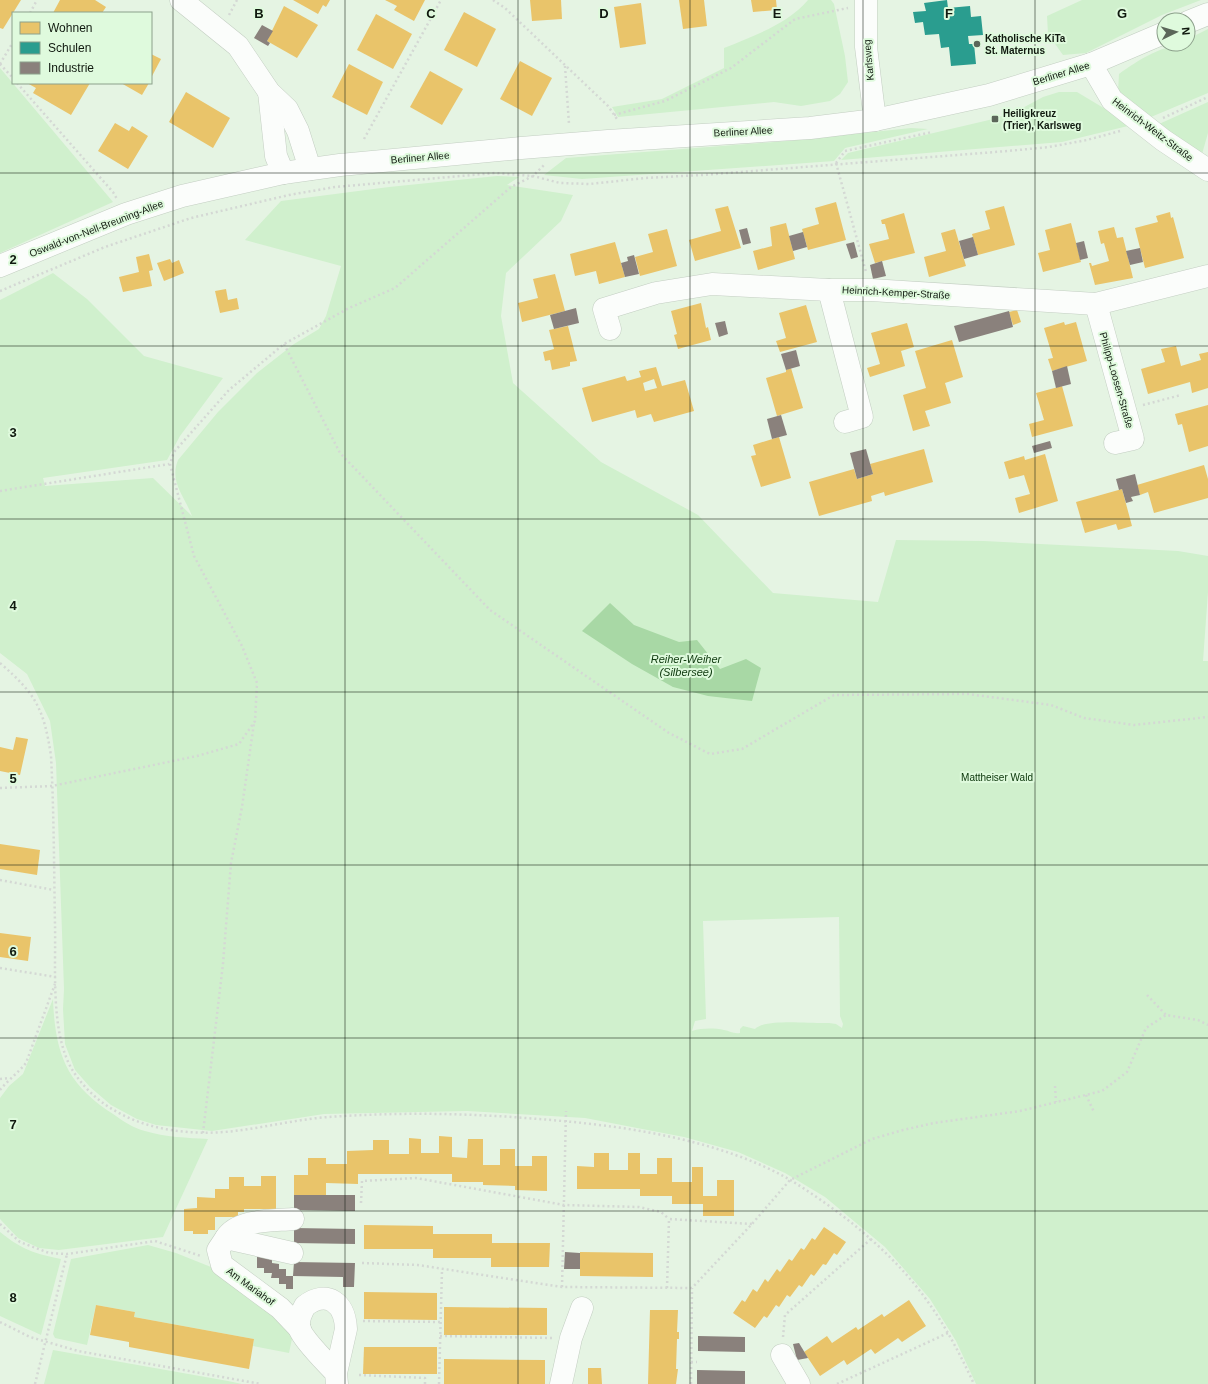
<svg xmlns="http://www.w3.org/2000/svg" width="1208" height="1384" font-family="Arial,sans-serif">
  <rect width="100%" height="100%" fill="#e5f4e3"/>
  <!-- green -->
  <g fill="#d0f0cd" fill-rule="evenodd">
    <path d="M808,0H831L834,4L845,56L848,82L840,94L830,101L801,106L774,102L618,117L612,107L662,99L724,68V48C753,36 788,24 808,0Z"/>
    <polygon points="1082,0 1201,0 1162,15 1086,53 1063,55 1048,34 1047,16"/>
    <path d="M1208,29V93L1151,117L1118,92L1119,74C1138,60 1164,44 1188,44V39Z"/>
    <polygon points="0,68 113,202 0,253"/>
    <polygon points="1059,92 1077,92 1132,125 1062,142 841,160 848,153 989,120 1017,111 1043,97"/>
    <polygon points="1208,102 1208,133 1202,154 1159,124"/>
    <polygon points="911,128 928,129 845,148 834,161 582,179 544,175 566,158 787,141"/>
    <path d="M497,176L519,177L507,185L573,195L561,221L506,273L501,316L513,383L601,462L698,515L773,593L878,602L896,540L984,541L1178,551L1208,556V592L1203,661H1208V1384H976L956,1341L930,1299L885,1247L825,1197L785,1173L738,1152L684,1137L585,1118L467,1111L324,1114L212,1131L156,1125L137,1119L111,1105L90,1087L75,1070L65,1044L63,1009L64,989L56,763L50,721L27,674L0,653V300L53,273L87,299L144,356L223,378L180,436L167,460L43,478L45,486L153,478L192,516C185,497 169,482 178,460L218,412L257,373L294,344L319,329L326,316L341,266L245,240L281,201L389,187ZM839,917L840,1016L843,1024L842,1028L836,1024L829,1023C813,1024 765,1018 755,1029L743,1026L740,1029V1033C733,1034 730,1031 724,1030C714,1028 702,1028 692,1031L695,1021L706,1019L703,921Z"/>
    <path d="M53,999C55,1053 66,1084 113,1114C123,1121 133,1128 145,1131C165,1137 188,1138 208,1139L163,1237L59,1250L39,1248L18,1238L0,1219V1098L9,1086L23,1074Z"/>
    <path d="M0,1232C21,1249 35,1254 61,1259L41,1335L0,1316Z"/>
    <polygon points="148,1245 176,1253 211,1267 278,1318 293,1334 289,1353 253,1346 254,1339 134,1317 135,1312 96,1305 87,1345 55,1338 53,1334 71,1259"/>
    <polygon points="53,1350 228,1381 242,1384 44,1384"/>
  </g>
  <!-- water -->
  <polygon fill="#a8d8a5" points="610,603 634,625 679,642 697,640 720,669 746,659 761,668 752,701 708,696 673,687 632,664 582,631"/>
  <!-- homes -->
  <g fill="#e9c46a" fill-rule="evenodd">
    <polygon points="0,0 21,0 3,29 0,28"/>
    <polygon points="60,0 95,0 106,7 102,13 53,13"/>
    <polygon points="293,0 330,0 326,7 323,5 318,14"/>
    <polygon points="385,0 425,0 414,21 394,10 397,6"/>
    <polygon points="530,0 561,0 562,19 532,21"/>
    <polygon points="679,0 704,0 707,26 683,29"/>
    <polygon points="751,0 776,0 777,10 753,12"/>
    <polygon points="641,3 646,44 620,48 614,7"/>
    <polygon points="284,6 318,25 297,58 267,41"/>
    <polygon points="464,12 496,29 477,67 444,50"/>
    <polygon points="376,14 412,34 393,69 357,50"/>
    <polygon points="151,54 161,59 151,78"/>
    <polygon points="520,61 552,78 532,116 500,99"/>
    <polygon points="349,64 383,82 367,115 332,97"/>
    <polygon points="430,71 463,89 442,125 410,107"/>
    <polygon points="27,83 90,83 71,115 33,93 36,88"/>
    <polygon points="121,83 149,83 142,95"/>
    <polygon points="186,92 230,118 213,148 169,122"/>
    <polygon points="115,123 129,131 132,126 148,136 128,169 98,151"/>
    <polygon points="836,202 846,240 808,250 802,229 819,224 815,208"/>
    <polygon points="728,206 741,248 695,261 689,240 721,231 715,209"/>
    <polygon points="1004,206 1015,245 978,255 972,234 990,229 985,211"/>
    <polygon points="1170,212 1171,218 1173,217 1184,258 1145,268 1135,228 1158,222 1156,216"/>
    <polygon points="904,213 915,253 875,263 869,244 889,239 885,224 882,224 881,220"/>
    <polygon points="786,223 795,259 758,270 753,251 772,246 770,227"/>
    <polygon points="1071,223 1081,262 1043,272 1038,253 1050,250 1045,230"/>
    <polygon points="1114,227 1117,238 1123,237 1133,278 1095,285 1089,263 1091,263 1092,266 1109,261 1104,243 1101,244 1098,231"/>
    <polygon points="667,229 677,266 640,276 635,257 653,252 648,234"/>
    <polygon points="955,229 966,266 929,277 924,257 946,251 941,233"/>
    <polygon points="615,242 625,277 599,284 596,271 575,276 570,254"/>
    <polygon points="149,254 153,270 149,271 152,286 123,292 119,277 139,272 136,257"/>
    <polygon points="170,259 172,263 179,260 184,273 164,281 157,263"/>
    <polygon points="555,274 565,311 522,322 518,303 538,298 533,279"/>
    <polygon points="226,289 228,300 237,298 239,309 220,313 215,291"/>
    <polygon points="701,303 706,328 708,327 711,340 678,349 674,335 677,334 671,311"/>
    <polygon points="806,305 817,342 780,352 776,341 786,338 779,313"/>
    <polygon points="1017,310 1021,322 1013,325 1009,312"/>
    <polygon points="1064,322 1065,325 1076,322 1087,361 1052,371 1048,359 1053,358 1044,328"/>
    <polygon points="907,323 914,347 901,351 905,366 870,377 867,368 880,364 871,333"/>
    <polygon points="568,326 577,361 570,362 570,366 552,370 550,360 545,361 543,352 554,349 549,330"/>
    <polygon points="952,340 963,377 945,383 951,403 925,411 930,426 913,431 903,395 926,388 915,351"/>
    <polygon points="1176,346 1181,366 1201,360 1199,354 1208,352 1208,388 1192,393 1190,382 1148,394 1141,369 1165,362 1161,349"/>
    <path d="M656,367L662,386L685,380L694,411L654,422L651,414L637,418L635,410L592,422L582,388L625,376L627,381L641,377L639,371ZM654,379L657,388L645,391L643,383Z"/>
    <polygon points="791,368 803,408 777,416 766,378 786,372 786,370"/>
    <polygon points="1062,386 1073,426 1032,437 1029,424 1044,420 1036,393"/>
    <polygon points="1208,405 1208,446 1189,452 1182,424 1178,425 1175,414"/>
    <polygon points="779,437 791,478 761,487 751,456 756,455 753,445"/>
    <polygon points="924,449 933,482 885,496 884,492 871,496 872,501 819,516 809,482 854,469 857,479 873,474 870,464"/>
    <polygon points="1045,454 1058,501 1019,513 1015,498 1030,494 1024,475 1009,479 1004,462 1024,456 1025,460"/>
    <polygon points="1204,465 1208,479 1208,498 1154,513 1148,492 1140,495 1137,485"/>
    <polygon points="1122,489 1132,526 1118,530 1116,524 1085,533 1076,502"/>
    <polygon points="16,737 28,739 20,775 0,771 0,747 13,750"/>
    <polygon points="0,844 40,850 37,875 0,869"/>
    <polygon points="0,933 31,937 28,961 0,957"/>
    <polygon points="439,1136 452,1137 452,1157 467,1158 468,1139 483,1139 483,1165 500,1165 500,1149 515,1149 515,1166 532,1166 532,1156 547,1156 547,1191 515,1190 515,1186 483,1185 483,1182 452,1182 452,1174 358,1174 358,1184 326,1183 326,1195 294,1195 294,1175 308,1175 308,1158 326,1158 326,1164 347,1164 347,1151 373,1150 373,1140 389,1140 389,1154 409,1154 409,1138 421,1139 421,1153 439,1153"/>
    <polygon points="594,1153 609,1153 609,1170 628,1170 628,1153 640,1153 640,1174 657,1174 657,1158 672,1158 672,1182 692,1182 692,1167 703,1167 703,1196 717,1196 717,1180 734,1180 734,1216 703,1216 703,1204 672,1204 672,1196 640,1196 640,1189 577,1189 577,1166 594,1167"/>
    <polygon points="261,1176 276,1176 276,1209 244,1209 244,1212 238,1212 238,1217 215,1217 215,1230 208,1230 208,1234 193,1234 193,1231 184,1231 184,1209 197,1208 197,1197 215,1198 215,1189 229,1189 229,1177 244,1177 244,1186 261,1186"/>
    <polygon points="364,1225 433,1226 433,1234 492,1234 492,1243 550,1243 549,1267 491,1267 491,1258 433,1258 433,1249 364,1249"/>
    <polygon points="824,1227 846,1242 837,1255 834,1253 826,1265 823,1264 814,1276 811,1274 802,1287 799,1285 790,1297 787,1295 779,1307 776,1305 767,1318 764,1316 755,1328 733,1313 742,1300 745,1302 753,1289 757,1292 765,1279 768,1282 777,1269 780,1272 789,1259 792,1261 801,1248 804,1250 812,1238 815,1240"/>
    <polygon points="580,1252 653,1253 653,1277 580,1276"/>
    <polygon points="364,1292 437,1293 437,1320 364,1319"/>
    <polygon points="909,1300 926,1326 902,1342 898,1338 875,1354 871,1349 847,1365 844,1360 820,1376 804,1352 827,1336 832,1343 856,1327 858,1330 882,1314 884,1317"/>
    <polygon points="96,1305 135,1312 134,1317 254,1339 249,1369 129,1347 129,1342 90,1335"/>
    <polygon points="444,1307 547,1308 547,1335 444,1335"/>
    <polygon points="650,1310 678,1310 677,1332 679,1332 679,1339 677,1339 676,1369 678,1369 676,1384 648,1384"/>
    <polygon points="364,1347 437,1347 437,1374 363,1374"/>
    <polygon points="444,1359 545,1360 545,1384 444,1384"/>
    <polygon points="588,1368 601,1368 602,1384 588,1384"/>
  </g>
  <!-- schools -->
  <polygon fill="#2a9d8f" points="947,0 948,8 970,6 971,17 981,16 983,35 968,36 969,44 974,44 976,64 951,66 949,47 941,48 939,34 925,35 923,22 915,23 913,12 926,11 924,3"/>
  <!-- industry -->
  <g fill="#8a817c">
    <polygon points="262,25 273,31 267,41 270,43 268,46 254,38"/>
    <polygon points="747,228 751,243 743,245 739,230"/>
    <polygon points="803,232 807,247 793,251 789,236"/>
    <polygon points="973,237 978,255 964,259 959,241"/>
    <polygon points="1084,241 1088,258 1080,260 1076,243"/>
    <polygon points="854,242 858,257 851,259 846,244"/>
    <polygon points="1140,248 1143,262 1130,265 1126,251"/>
    <polygon points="634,255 639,274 625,277 621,263 628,261 627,257"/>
    <polygon points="882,261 886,276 873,279 870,265"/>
    <polygon points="576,308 579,323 554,329 550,315"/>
    <polygon points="1009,311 1013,327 959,342 954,326"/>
    <polygon points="725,321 728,334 719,337 715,323"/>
    <polygon points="796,350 800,366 786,370 781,354"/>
    <polygon points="1067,366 1071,384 1056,388 1052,371"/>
    <polygon points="781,415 787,435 772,439 767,419"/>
    <polygon points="1050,441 1052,448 1034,453 1032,446"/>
    <polygon points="866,449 873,474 857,479 850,453"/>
    <polygon points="1135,474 1140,495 1131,497 1133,501 1126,503 1122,489 1119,490 1116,479"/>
    <polygon points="294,1195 355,1195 355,1211 294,1210"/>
    <polygon points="294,1228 355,1229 355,1244 294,1243"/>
    <polygon points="565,1252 580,1253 580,1269 564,1269"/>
    <polygon points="257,1253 272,1258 272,1263 279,1264 279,1269 286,1269 286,1276 293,1276 293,1289 286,1289 286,1284 279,1284 279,1278 271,1278 272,1273 264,1273 264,1268 257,1268"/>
    <polygon points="294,1262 355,1263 354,1287 343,1287 343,1277 293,1276"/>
    <polygon points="698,1336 745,1337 745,1352 698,1351"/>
    <polygon points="799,1343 808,1358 797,1360 793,1344"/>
    <polygon points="697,1370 745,1371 745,1384 697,1384"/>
  </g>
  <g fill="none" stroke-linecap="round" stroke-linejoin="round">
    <!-- minor casing -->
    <g stroke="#c3cec2" stroke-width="23">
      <g id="minor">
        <polyline points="181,0 238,46 269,92 287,109 298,131 310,169"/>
        <polyline points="866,0 866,47 875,120"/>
        <polyline points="1188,22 1208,14"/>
        <polyline points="1091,64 1112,100 1163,140 1208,170"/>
        <polyline points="269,92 276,156 283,173"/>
        <polyline points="0,266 126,214 182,196 283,173 340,165 521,148 608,141 810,128 875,120 989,95 1091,64 1164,33"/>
        <polyline points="829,290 862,417 845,422"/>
        <polyline points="1096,304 1133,439 1115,443"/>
        <polyline points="610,329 604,309 656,293 712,284 829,290 871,290 1096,304 1208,276"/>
        <path d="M226,1238C238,1219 273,1221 293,1219"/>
        <polyline points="292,1253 226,1238 218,1250 222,1265 280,1308 300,1329"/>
        <polyline points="782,1355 799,1384"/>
        <path d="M336,1373C327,1363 305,1342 300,1330C297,1322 301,1313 305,1306C327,1289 345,1303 346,1329L336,1373L337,1384"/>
        <polyline points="561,1384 571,1338 582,1308"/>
      </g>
    </g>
    <!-- path -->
    <g stroke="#d4d8d4" stroke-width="2.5" stroke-dasharray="2 3" stroke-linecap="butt">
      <polyline points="493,0 505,8 608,106 617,119"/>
      <polyline points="30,13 37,0"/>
      <polyline points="229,15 237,0"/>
      <polyline points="0,64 13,42"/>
      <polyline points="0,64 13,78"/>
      <polyline points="565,66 569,124"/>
      <polyline points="17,83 113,192 117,199"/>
      <polyline points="614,115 665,101 731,68 795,19 848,8"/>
      <polyline points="1163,118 1208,97"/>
      <polyline points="364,139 441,0"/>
      <polyline points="836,163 866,272"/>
      <polyline points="836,163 845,151 932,132"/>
      <polyline points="0,291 105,247 191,218 289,195 335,187 495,173 533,176 560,183 590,184 645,178 702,175 1008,151 1049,147 1087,140 1120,131"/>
      <polyline points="284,344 340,453 490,610 669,733 710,754 742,749 834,695 968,694 1051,705 1084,718 1134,725 1208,717"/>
      <polyline points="1143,405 1181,395"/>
      <polyline points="0,491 169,464"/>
      <path d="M0,663C36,694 44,709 51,756C54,813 54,869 55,925C56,969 50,1034 73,1071C109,1127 181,1139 242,1130C271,1126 300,1119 329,1117C398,1112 469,1113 538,1119C620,1125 721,1139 792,1181C813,1194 834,1209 853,1224C881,1247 907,1272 928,1302C946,1327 961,1356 974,1384"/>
      <polyline points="0,788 52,786 197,756 239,744 255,721 257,683 242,646 194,556 170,464 174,452 229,390 284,344 349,308 395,288 511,187 533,176 545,164"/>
      <polyline points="0,880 54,890"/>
      <polyline points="0,968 56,977"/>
      <polyline points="1147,995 1166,1015"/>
      <polyline points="0,1079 9,1078"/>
      <polyline points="1055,1086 1056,1102"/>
      <path d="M0,1090C8,1080 18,1073 26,1063L55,984"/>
      <polyline points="1086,1095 1094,1112"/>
      <polyline points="203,1133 223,964 231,863 242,807 254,723"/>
      <polyline points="361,1203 362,1181 416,1178 564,1205 639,1207 661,1212 669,1219"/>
      <polyline points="0,1224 20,1242 49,1253 67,1254 155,1241 201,1256"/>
      <polyline points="362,1263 418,1265 562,1287 692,1288 752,1224 790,1180 872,1139 903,1130 934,1123 1020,1111 1102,1091 1127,1072 1146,1028 1166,1015 1198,1020 1208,1025"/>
      <polyline points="562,1287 566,1111"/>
      <polyline points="667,1288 669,1219 752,1224"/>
      <polyline points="363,1321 440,1322"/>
      <polyline points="0,1322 30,1337 78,1351 261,1384"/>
      <polyline points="440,1336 552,1338"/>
      <polyline points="783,1337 785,1315 871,1239"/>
      <polyline points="691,1362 697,1362"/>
      <polyline points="359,1375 425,1378 425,1384"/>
      <polyline points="35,1384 67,1254"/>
      <polyline points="439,1384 442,1270"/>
      <polyline points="691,1384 692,1288"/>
      <polyline points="837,1384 948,1333"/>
    </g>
    <!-- minor -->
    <use href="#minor" stroke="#fbfdfb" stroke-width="22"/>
  </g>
  <!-- grid -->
  <path fill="none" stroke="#10190f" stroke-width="1" stroke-opacity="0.55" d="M173,0V1384M345,0V1384M518,0V1384M690,0V1384M863,0V1384M1035,0V1384M0,173H1208M0,346H1208M0,519H1208M0,692H1208M0,865H1208M0,1038H1208M0,1211H1208"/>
  <!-- markers -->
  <g fill="#5b6659" stroke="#dffadd" stroke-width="1.5">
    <circle cx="977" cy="44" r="4"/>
    <rect x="991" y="115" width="8" height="8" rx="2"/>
  </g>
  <g text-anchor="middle" stroke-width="4" stroke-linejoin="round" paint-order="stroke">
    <!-- poi labels -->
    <g font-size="10" font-weight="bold" fill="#10190f" stroke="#dffadd" text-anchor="start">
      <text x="985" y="42">Katholische KiTa<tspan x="985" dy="12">St. Maternus</tspan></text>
      <text x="1003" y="117">Heiligkreuz<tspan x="1003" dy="12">(Trier), Karlsweg</tspan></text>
    </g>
    <!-- street labels -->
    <g font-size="10" fill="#10190f" stroke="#dffadd">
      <text transform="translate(868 60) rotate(-95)" y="4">Karlsweg</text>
      <text transform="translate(1061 73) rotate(-17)" y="4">Berliner Allee</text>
      <text transform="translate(1153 129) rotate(37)" y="4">Heinrich-Weitz-Straße</text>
      <text transform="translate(743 131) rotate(-3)" y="4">Berliner Allee</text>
      <text transform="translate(420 157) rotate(-5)" y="4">Berliner Allee</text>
      <text transform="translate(96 228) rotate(-21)" y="4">Oswald-von-Nell-Breuning-Allee</text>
      <text transform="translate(896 292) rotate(3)" y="4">Heinrich-Kemper-Straße</text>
      <text transform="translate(1117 380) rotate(74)" y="4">Philipp-Loosen-Straße</text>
      <text transform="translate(251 1286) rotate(36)" y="4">Am Mariahof</text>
    </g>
    <!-- park labels -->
    <g font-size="10" fill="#073307" stroke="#dffadd">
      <text x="997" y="781">Mattheiser Wald</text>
    </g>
    <!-- water labels -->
    <g font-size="11" font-style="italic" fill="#0c370c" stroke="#dffadd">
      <text x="686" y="663">Reiher-Weiher<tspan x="686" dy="13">(Silbersee)</tspan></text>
    </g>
  </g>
  <g font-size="13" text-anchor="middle" font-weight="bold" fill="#10190f" stroke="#dffadd" stroke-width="4" stroke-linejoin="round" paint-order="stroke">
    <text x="259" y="18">B</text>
    <text x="431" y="18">C</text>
    <text x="604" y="18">D</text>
    <text x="777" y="18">E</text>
    <text x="949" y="18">F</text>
    <text x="1122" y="18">G</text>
    <text x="13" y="264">2</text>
    <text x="13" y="437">3</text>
    <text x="13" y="610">4</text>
    <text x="13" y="783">5</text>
    <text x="13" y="956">6</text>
    <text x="13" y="1129">7</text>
    <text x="13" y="1302">8</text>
  </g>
  <!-- legend -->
  <rect x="12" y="12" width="140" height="72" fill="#dffadd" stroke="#8ca08b"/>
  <rect x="20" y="22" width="20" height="12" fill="#e9c46a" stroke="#8ca08b"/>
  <text x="48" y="32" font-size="12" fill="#10190f">Wohnen</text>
  <rect x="20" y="42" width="20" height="12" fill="#2a9d8f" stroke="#8ca08b"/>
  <text x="48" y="52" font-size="12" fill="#10190f">Schulen</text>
  <rect x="20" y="62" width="20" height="12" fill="#8a817c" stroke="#8ca08b"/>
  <text x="48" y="72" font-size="12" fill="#10190f">Industrie</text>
  <!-- north arrow -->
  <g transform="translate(1176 32) rotate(85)"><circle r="19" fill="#dffadd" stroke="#8ca08b"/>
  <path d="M0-3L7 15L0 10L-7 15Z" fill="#5b6659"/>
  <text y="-6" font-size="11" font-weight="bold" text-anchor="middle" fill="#10190f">N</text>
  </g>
</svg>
